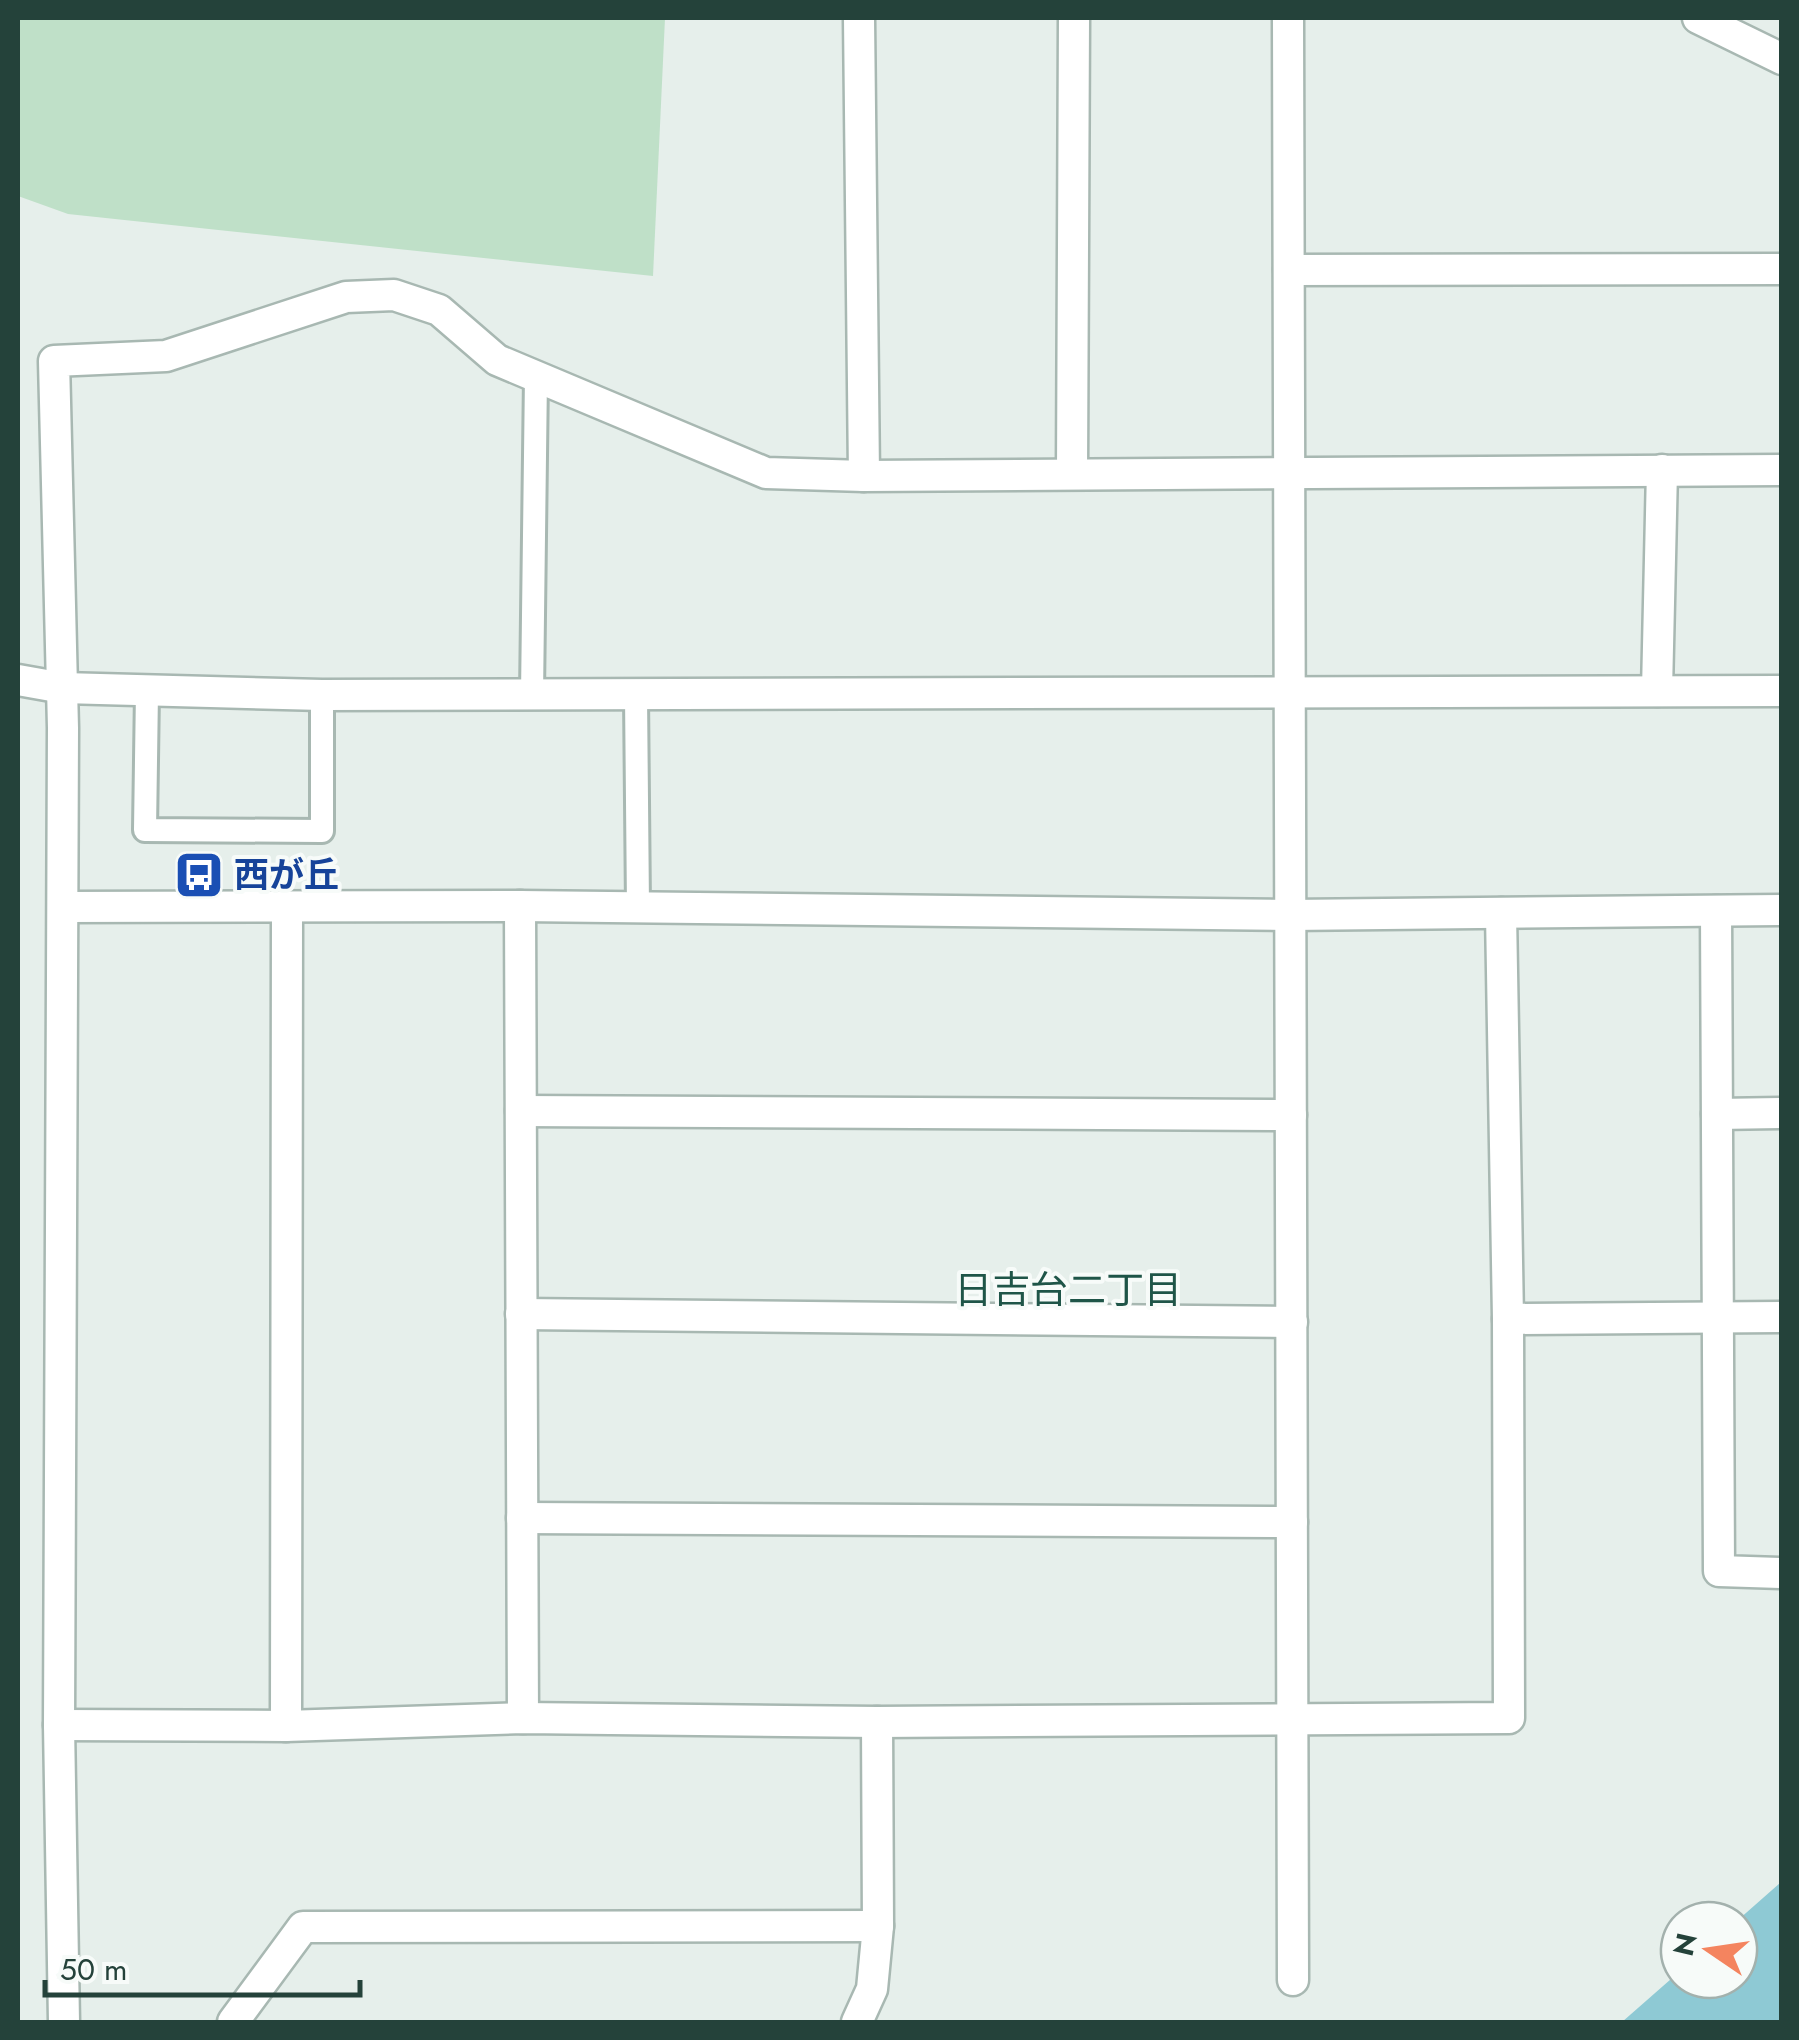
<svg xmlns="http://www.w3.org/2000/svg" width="1799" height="2040" font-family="Jost,'Noto Sans JP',sans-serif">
  <rect width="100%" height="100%" fill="#e6efeb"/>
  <!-- green -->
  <polygon fill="#bfe0c8" points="18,18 665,18 653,276 68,214 18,196"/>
  <!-- water -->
  <polygon fill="#8ec9d4" points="1781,1882 1781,2022 1622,2022 1679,1972 1679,1980 1739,1980 1738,1920"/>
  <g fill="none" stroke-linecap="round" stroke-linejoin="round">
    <!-- service casing -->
    <g stroke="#a8b8b2" stroke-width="28">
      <g id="service">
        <polyline points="147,691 145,830 322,831 322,695"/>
        <polyline points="532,695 536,376"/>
        <polyline points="636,695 638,907"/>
      </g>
    </g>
    <!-- minor casing -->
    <g stroke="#a8b8b2" stroke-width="35">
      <g id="minor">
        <polyline points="859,18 864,476"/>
        <polyline points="1288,18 1293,1980"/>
        <polyline points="1698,18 1782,59"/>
        <polyline points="1289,270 1782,269"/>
        <polyline points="1072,473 1074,18"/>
        <polyline points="18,680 63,688"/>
        <polyline points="1657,691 1662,470"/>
        <polyline points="520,906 523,1718"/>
        <polyline points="64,907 520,906 1290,915 1782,910"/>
        <polyline points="1716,911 1719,1571 1782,1573"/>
        <polyline points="521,1111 1291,1115"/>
        <polyline points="1717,1114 1782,1113"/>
        <polyline points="521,1314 1292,1322"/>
        <polyline points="1508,1319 1782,1317"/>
        <polyline points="522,1518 1292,1522"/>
        <polyline points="59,1725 286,1726 523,1718 877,1722 1509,1718 1508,1319 1501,913"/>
        <polyline points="286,1726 287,908"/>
        <polyline points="64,2022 59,1725 63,728 54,361 166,356 346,297 394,295 439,310 497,360 766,473 864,476 1782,470"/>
        <polyline points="233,2022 303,1927 878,1926"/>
        <polyline points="857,2022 872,1989 878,1926 877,1722"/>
      </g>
    </g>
    <!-- tertiary casing -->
    <g stroke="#a8b8b2" stroke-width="35">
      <polyline id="tertiary" points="63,688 322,695 1782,691"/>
    </g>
    <!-- service -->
    <use href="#service" stroke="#fff" stroke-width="22"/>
    <!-- minor -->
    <use href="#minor" stroke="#fff" stroke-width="30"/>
    <!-- tertiary -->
    <use href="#tertiary" stroke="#fff" stroke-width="30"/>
  </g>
  <!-- icons -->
  <defs>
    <g id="bus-square" transform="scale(2.5)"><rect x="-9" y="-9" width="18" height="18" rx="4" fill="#1a4fb4" stroke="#f7fbf9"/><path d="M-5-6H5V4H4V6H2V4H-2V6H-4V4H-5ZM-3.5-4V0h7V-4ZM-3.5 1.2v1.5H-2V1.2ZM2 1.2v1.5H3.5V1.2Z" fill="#fff"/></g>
  </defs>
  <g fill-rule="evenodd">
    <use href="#bus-square" x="199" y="875"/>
  </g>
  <g text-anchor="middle" stroke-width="8" stroke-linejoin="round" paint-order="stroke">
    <!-- transit labels -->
    <g font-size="35" font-weight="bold" fill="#164399" stroke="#f7fbf9" text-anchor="start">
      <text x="234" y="887">西が丘</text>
    </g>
    <!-- neighbourhood labels -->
    <g font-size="38" fill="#1f5548" stroke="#f7fbf9">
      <text x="1068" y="1303">日吉台二丁目</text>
    </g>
  </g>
  <!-- border -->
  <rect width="1799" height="2040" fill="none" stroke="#24423a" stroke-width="40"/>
  <!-- north arrow -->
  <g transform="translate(1709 1950) rotate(283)"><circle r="48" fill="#f7fbf9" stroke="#a3b1ad" stroke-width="2.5"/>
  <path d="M0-8L18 38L0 25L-18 38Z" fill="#f4845f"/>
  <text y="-15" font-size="28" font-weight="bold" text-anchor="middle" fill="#24423a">N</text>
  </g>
  <!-- scale -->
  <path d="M45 1980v15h315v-15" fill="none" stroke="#24423a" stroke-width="5"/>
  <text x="60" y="1980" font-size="30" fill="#24423a" stroke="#f7fbf9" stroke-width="8" paint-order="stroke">50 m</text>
</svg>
